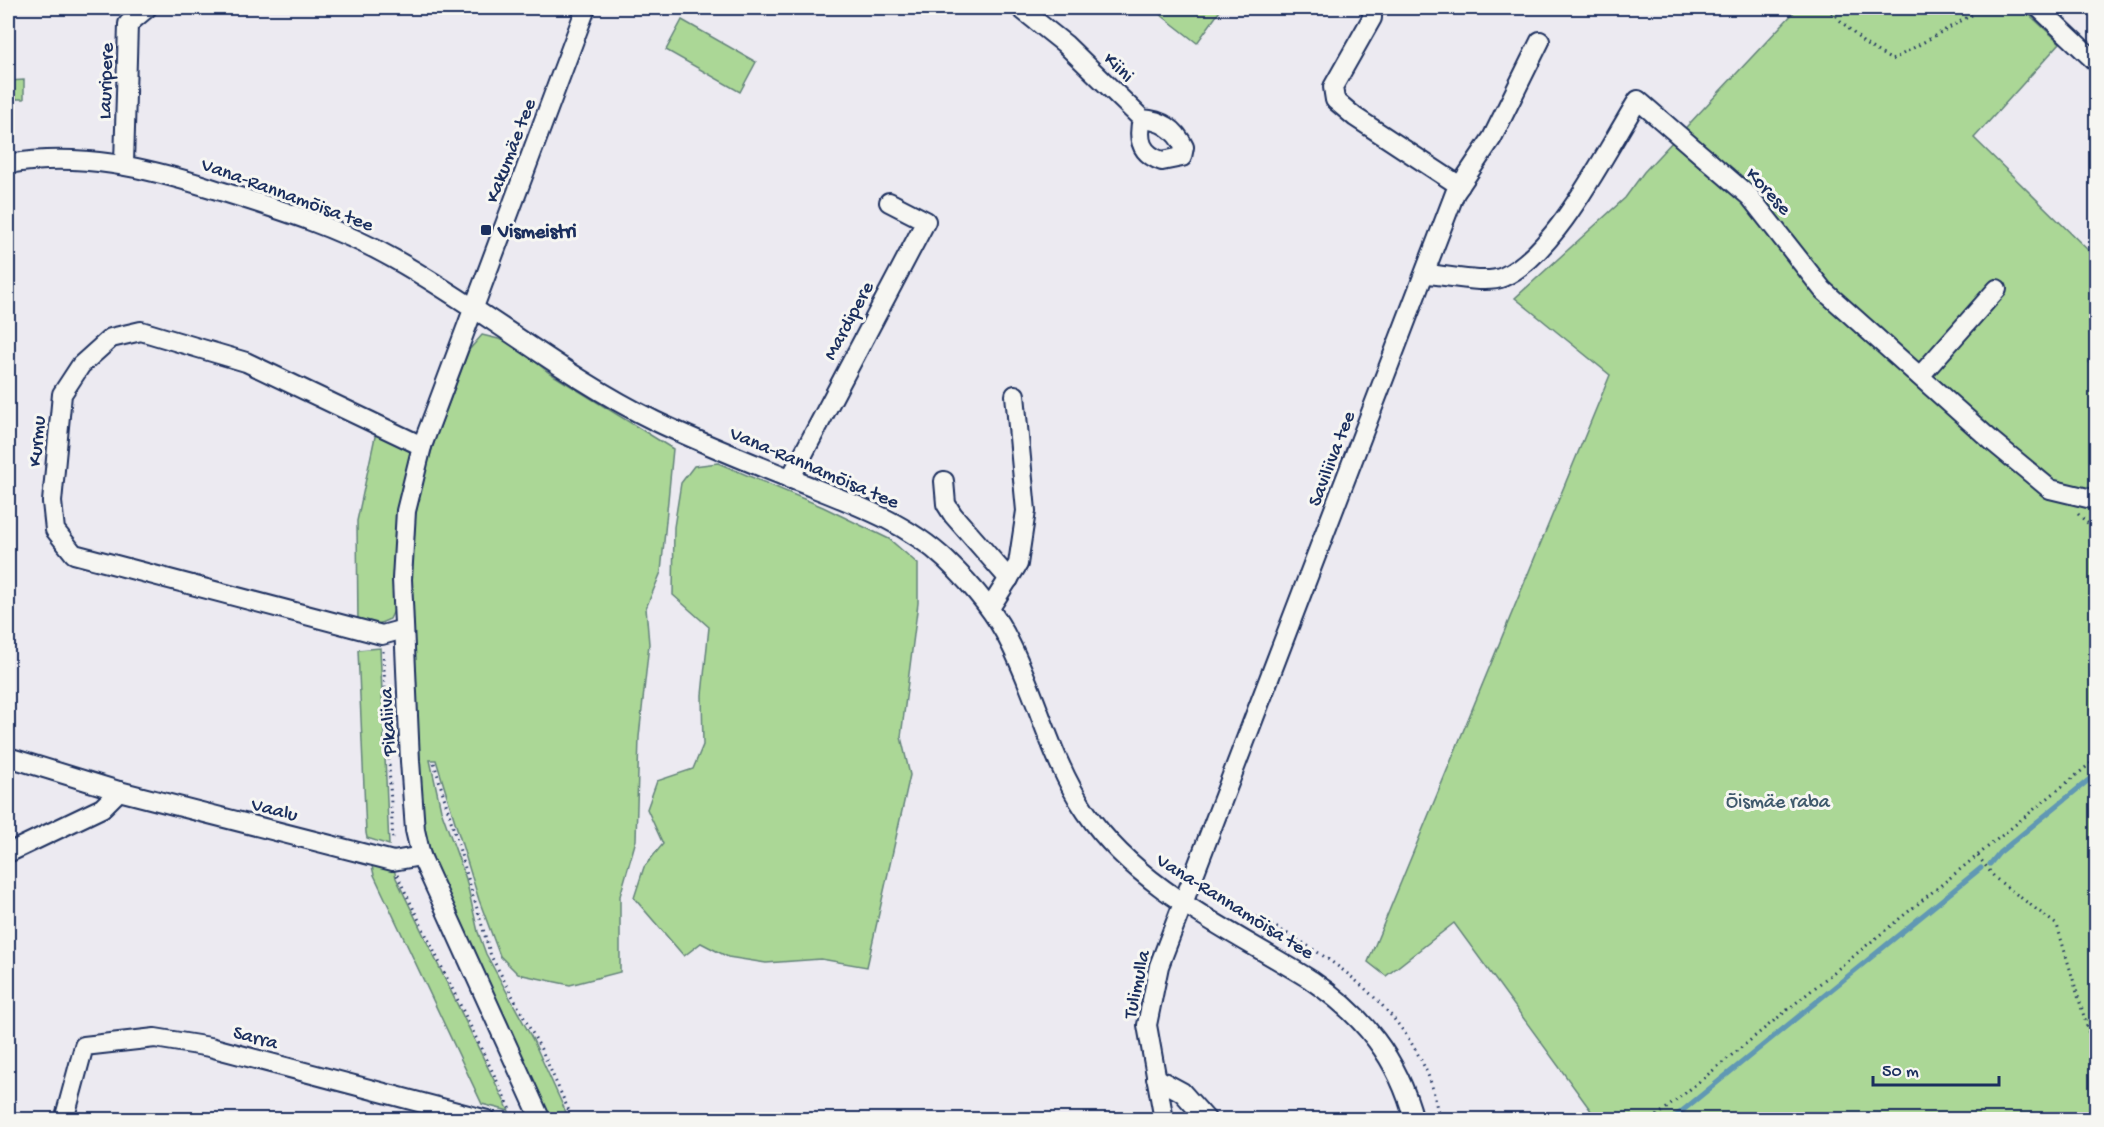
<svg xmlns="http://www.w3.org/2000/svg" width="2104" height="1127" font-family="'Gochi Hand',sans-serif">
  <rect width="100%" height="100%" fill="#eceaf1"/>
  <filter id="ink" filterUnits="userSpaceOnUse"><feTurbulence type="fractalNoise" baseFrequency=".0167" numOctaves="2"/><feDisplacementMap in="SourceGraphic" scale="12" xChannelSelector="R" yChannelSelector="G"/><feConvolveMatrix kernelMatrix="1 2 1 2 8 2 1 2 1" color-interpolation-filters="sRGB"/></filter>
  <g filter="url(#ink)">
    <!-- green -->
    <g fill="#abd796" stroke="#63837a" stroke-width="1.5">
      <polygon points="1152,8 1222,8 1197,43"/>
      <polygon points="1798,8 2022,8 2060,43 1974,138 2096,258 2096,352 2089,362 2096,370 2096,1119 1597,1119 1454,923 1386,976 1368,962 1610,375 1515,298 1625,198 1644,172"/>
      <polygon points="682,20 756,62 740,92 666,50"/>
      <polygon points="24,80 24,99 10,99 9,81"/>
      <path d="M482,335L511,342L548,372L673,449L661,572L646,608L649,644L639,737L636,840L620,896V972L570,985L518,974L500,956L479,900L436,760H430L441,810L466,879L478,932L486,954L533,1040L569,1119H550C528,1066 503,1014 478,962C456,914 432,869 422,818L411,595L413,526L424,475L435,440L469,350Z"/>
      <polygon points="376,432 414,454 397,604 390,619 376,625 358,624 357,521"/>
      <polygon points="718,463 823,507 889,539 918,564 918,603 901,737 910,775 867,967 821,959 766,963 728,957 701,943 684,956 634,898 644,867 663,844 647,809 657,781 693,769 703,745 702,695 709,627 673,595 674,527 681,483 694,466"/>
      <polygon points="380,648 389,845 367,838 366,833 358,650"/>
      <polygon points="371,862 394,868 396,878 509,1111 482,1104 374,875"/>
    </g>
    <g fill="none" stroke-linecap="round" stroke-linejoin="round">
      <!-- stream -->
      <g stroke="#6198b4" stroke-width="5">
        <polyline points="1990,864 1999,853 2096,774"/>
        <polyline points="1671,1120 1981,868"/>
      </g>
      <!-- minor casing -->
      <g stroke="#1b2f5e" stroke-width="22">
        <g id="minor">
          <path d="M1020,8L1065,44L1142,119C1162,120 1176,130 1184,147L1182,157L1162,161C1141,154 1137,140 1142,119"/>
          <polyline points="1372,8 1372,18 1333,87 1335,100 1355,117 1460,186"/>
          <polyline points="2039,8 2096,62"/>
          <polyline points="124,163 128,24 147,8"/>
          <path d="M8,164C80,152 145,167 214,189C275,208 338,227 394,259C484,309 563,376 655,421C699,442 744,460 789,478C843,500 903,519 946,560C971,584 995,611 1010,643C1038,698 1051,761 1086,812C1140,891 1233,931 1311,980C1363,1015 1398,1058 1414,1120"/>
          <path d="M1426,274C1447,275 1485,285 1503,277C1556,254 1607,149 1638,100L1750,197L1823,290L1992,441L2050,489L2096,500"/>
          <polyline points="1920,376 1997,289"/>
          <polyline points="790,479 926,221 889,202"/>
          <polyline points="944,481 946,504 953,515 1009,579"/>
          <polyline points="990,608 1018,564 1026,511 1015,395"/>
          <polyline points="404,629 382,635 74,554 55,530 52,502 62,394 81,365 111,338 141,331 246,362 422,446"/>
          <polyline points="8,757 119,791 393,861 421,856"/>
          <polyline points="8,853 102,808 119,791"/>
          <polyline points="1156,1078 1182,1092 1207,1120"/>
          <polyline points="64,1120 84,1046 155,1038 210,1047 487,1120"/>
          <polyline points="541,1120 421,856 415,830 410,761 402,579 406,511 422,446 586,8"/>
          <polyline points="1164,1120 1147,1025 1159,966 1455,193 1492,138 1540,41"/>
        </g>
      </g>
      <!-- path -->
      <g stroke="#1b2f5e" stroke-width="3" stroke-dasharray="1.5 4.5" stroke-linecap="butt">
        <polyline points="1827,8 1865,44 1892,60 1984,8"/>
        <polyline points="2078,514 2096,531"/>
        <polyline points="383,651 393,842"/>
        <polyline points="434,763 491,956 543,1053 573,1120"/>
        <polyline points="1978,856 1995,878 2057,925 2096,1057"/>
        <polyline points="397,875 516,1120"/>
        <path d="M1206,894C1292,931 1390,984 1428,1075C1434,1089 1436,1105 1439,1120"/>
        <polyline points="1652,1120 2096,759"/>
      </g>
      <!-- minor -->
      <use href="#minor" stroke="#f6f6f2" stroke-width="18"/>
    </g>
  </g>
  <!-- markers -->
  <rect fill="#1b2f5e" stroke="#f6f6f2" stroke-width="2" x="480" y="224" width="12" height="12" rx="3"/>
  <g text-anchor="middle" stroke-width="6" stroke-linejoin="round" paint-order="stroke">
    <!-- street labels -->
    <g font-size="20" fill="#1b2f5e" stroke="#f6f6f2">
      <text transform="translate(1120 66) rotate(44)" y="7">Kiini</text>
      <text transform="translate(104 81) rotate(-88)" y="7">Lauripere</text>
      <text transform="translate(509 150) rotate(-69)" y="7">Kakumäe tee</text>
      <text transform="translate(1770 190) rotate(47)" y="7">Korese</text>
      <text transform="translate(288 193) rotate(20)" y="7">Vana-Rannamõisa tee</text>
      <text transform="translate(847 320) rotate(-62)" y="7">Mardipere</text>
      <text transform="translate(35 441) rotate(-85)" y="7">Kurmu</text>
      <text transform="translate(1330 458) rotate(-69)" y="7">Saviliiva tee</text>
      <text transform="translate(815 466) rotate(23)" y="7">Vana-Rannamõisa tee</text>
      <text transform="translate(386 722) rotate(-93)" y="7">Pikaliiva</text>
      <text transform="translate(275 808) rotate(14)" y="7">Vaalu</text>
      <text transform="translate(1236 905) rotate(32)" y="7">Vana-Rannamõisa tee</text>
      <text transform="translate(1135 984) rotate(-78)" y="7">Tulimulla</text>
      <text transform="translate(256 1036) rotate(15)" y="7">Sarra</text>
    </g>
    <!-- poi labels -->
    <g font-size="20" font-weight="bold" fill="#1b2f5e" stroke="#f6f6f2" text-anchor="start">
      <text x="498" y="237">Vismeistri</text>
    </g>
    <!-- park labels -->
    <g font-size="20" fill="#3f596c" stroke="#f6f6f2">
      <text x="1778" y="807">Õismäe raba</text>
    </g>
  </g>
  <!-- margin -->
  <rect width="2104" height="1127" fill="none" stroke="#f6f6f2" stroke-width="30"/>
  <rect x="15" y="15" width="2074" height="1097" fill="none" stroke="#1b2f5e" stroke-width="2" filter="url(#ink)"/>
  <!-- scale -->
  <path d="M1873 1076v9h126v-9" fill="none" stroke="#1b2f5e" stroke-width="3"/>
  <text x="1882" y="1076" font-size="18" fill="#1b2f5e" stroke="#f6f6f2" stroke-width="4.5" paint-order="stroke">50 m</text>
</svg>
